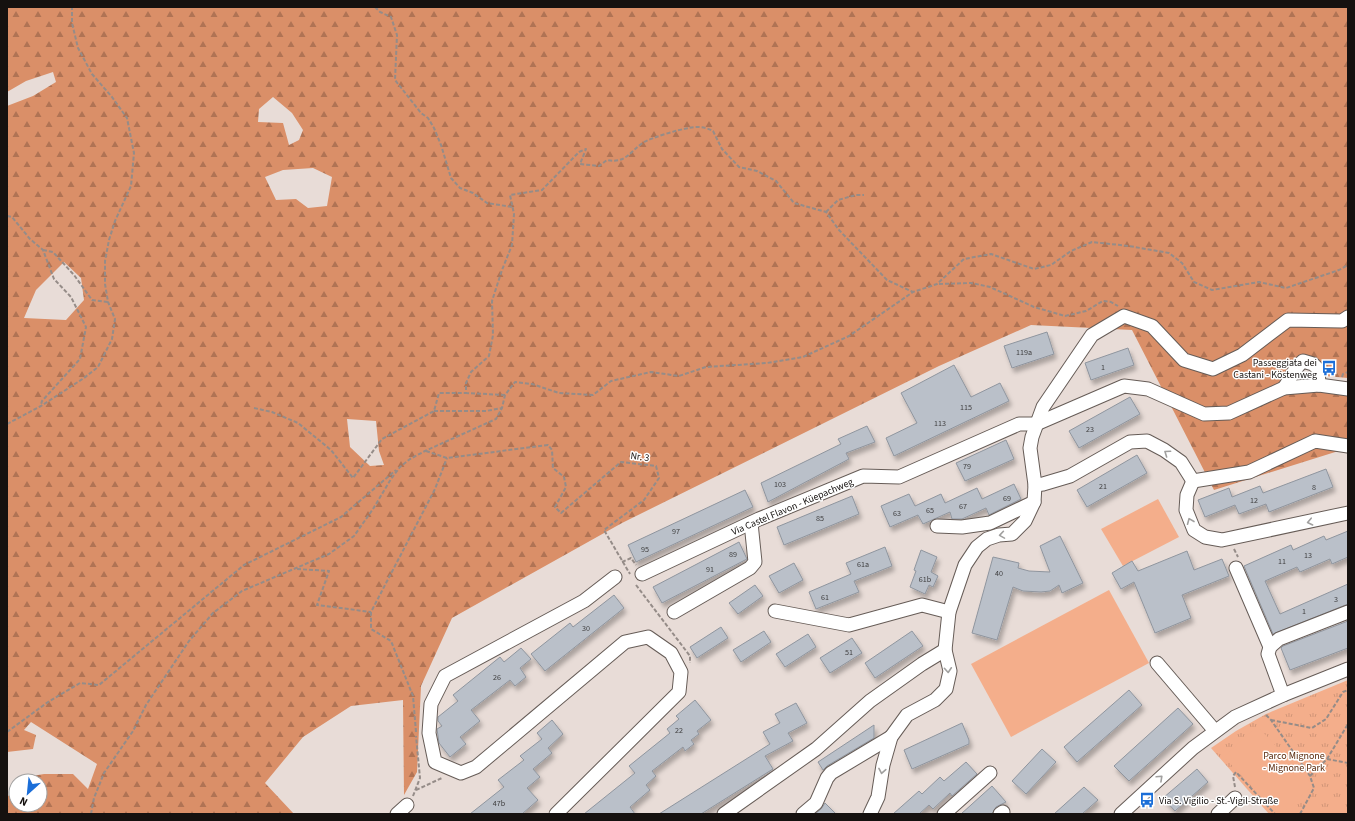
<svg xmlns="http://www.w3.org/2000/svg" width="1355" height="821" font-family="'Source Sans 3',sans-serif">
  <defs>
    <pattern id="grass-tufts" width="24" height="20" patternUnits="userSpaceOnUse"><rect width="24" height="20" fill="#f4ae8b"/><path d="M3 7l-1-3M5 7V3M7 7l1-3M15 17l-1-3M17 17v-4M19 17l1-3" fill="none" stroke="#d09577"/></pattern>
    <pattern id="forest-firs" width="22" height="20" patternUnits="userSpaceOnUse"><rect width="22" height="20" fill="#da8f68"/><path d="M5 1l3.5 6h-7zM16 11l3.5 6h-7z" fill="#b07354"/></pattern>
    <filter id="shadow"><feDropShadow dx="2.5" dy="4.5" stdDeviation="2" flood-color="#0004"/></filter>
  </defs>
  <rect width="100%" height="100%" fill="#e8dcd7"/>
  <!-- grass -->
  <polygon fill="url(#grass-tufts)" points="1348,680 1348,814 1269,814 1211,748 1236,731 1266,714"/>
  <!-- forest -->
  <path fill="url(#forest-firs)" fill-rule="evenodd" d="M7,7H1348V378L1325,376L1321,366L1303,361L1285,388L1340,387L1346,382H1348V448L1214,490L1132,330L1031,325L939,366L622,523L452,618L421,686L417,772L404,795L403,700L351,706L303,737L265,783L294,814H7V795L14,798L16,794V805H40V781H20L21,778L44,774H73L88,789L97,764L31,722L24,730L36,735L33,749L7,752V106L33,96L56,82L53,72L26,81L7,92ZM273,97L292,113L303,130L299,140L289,145L283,123L258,122L259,109ZM313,168L332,177L327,206L308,208L296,199L276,200L265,177L283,170ZM64,262L81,278L84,300L66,320L24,318L36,290ZM347,419L376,421L379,451L384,465L370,466L350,447Z"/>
  <!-- garden -->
  <g fill="#f4ae8b">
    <polygon points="1158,499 1179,537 1123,566 1101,529"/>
    <polygon points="1109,590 1149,663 1011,737 971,664"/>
    <polygon points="1257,726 1313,785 1282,814 1278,814 1224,757"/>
  </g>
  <!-- building -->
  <g fill="#bac0c9" stroke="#8f959e" filter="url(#shadow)">
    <polygon points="1047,332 1054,354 1012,368 1004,346"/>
    <polygon points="1128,348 1134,365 1091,380 1085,363"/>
    <polygon points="954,365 971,397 1000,383 1009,401 894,456 886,438 917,423 901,393"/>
    <polygon points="1130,397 1140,414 1079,448 1069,431"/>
    <polygon points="867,426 875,442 846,453 849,459 768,502 761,483 841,444 838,439"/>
    <polygon points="1006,440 1014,459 965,481 956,463"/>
    <polygon points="1137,455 1147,473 1087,507 1077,490"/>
    <polygon points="1326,469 1333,487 1269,512 1266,504 1239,514 1235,505 1205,517 1198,500 1229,488 1232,497 1260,486 1263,493"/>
    <polygon points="1014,484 1021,499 989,515 986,508 962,519 952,519 950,512 923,524 918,515 890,527 881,506 909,494 915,506 941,494 945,503 977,488 982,499"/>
    <polygon points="745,490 753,507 636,562 628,545"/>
    <polygon points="852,496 859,514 784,545 777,527"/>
    <polygon points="1348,531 1348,557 1332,564 1330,559 1300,572 1297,567 1265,581 1280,614 1348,584 1348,604 1273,634 1244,566 1291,545 1293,550 1324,536 1326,540"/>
    <polygon points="1060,536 1083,583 1062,593 1059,585 1050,591 1041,592 1023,591 1013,587 997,640 972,633 993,557 1019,563 1018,568 1029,571 1050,572 1040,546"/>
    <polygon points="739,542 747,559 662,603 653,587"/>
    <polygon points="885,547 892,566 854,581 859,592 816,609 809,592 851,574 846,563"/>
    <polygon points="921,550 937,557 931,572 938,576 933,587 929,585 925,594 910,587 916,571 914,570"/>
    <polygon points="1187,551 1194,570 1222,559 1229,576 1182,595 1191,618 1155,633 1134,582 1121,589 1112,573 1132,561 1138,571"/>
    <polygon points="794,563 803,580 779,593 769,576"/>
    <polygon points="755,585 763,596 738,614 729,603"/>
    <polygon points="614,595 624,608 545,671 531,654 570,623 573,627"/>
    <polygon points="1348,621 1348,648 1290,670 1281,648 1283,646"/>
    <polygon points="721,627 728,638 697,658 690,647"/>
    <polygon points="764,631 771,642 741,662 733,650"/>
    <polygon points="912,631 923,646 875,678 865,663"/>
    <polygon points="808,634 816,647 785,667 776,654"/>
    <polygon points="852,638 862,653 830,673 820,658"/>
    <polygon points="521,648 531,659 520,668 526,677 515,686 510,680 471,710 480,721 460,737 466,744 450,757 439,743 437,729 442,726 438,721 438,717 458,701 453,695 500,657 504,662"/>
    <polygon points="1129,690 1142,705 1077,762 1064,747"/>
    <polygon points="695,700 711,720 697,731 699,734 691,740 694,744 685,751 683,747 652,771 656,776 646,785 650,790 630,807 635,814 584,814 635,773 629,766 670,733 667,729 679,719 676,716"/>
    <polygon points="796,703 807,723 788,733 793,741 765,756 773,769 701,814 659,814 770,744 763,732 780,723 775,714"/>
    <polygon points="1178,708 1193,724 1129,781 1114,766"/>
    <polygon points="552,720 563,734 548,748 552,753 533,769 540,777 527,788 538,800 522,814 470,814 504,787 498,780 524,760 520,756 542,739 537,733"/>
    <polygon points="962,723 969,740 969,744 912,769 904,750"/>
    <polygon points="874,725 874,738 827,766 823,770 818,762"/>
    <polygon points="1042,749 1056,762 1026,794 1012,781"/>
    <polygon points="966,762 977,774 952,796 950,793 933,809 929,805 919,814 893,814 919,791 922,794 940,777 944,781"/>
    <polygon points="1197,769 1208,782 1175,811 1163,798"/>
    <polygon points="992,786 1006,802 996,807 992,814 961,814"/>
    <polygon points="1084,787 1098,800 1082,814 1054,814"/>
    <polygon points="825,803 836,814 815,814 821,809"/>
  </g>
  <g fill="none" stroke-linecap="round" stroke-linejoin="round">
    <!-- minor casing -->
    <g stroke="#665c57" stroke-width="15">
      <g id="minor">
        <path d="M1284,388C1291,378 1294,368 1303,361L1313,364L1318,369L1319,385"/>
        <polyline points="1193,481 1187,495 1186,510 1194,530 1205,537 1222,540 1348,513"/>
        <polyline points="1193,481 1249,472 1315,441 1348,446"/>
        <polyline points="1035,485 1043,484 1070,476 1130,442 1147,441 1164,450 1181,462 1193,481"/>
        <polyline points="937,526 962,527 990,523 1034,502"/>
        <polyline points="1236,568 1270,647"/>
        <polyline points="642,574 759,519 863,476 899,477 1019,424 1036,424 1124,386 1148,389 1204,414 1229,413 1284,388 1319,385 1348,389"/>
        <polyline points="775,611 849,625 922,605 949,612"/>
        <polyline points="674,612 750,568 755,562 751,523"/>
        <polyline points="1157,663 1215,731"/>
        <polyline points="1283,695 1268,654 1270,647 1279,639 1348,612"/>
        <polyline points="397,814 407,805"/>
        <polyline points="556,814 679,692 681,672 671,653 648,637 625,642 476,767 461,773 435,762 429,733 431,704 445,676 584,601 615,577"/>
        <polyline points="724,814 816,749 870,701 922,664 945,650"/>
        <polyline points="803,814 816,803 827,778 831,773 891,737"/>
        <polyline points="870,814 878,797 883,765 891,737 907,715 935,700 946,689 950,671 945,650 949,612 965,565 977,547 987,539 999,535 1012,534 1025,521 1034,502 1035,485 1030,448 1032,437 1043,407 1092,335 1124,316 1152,326 1184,360 1213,369 1242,355 1288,320 1342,321 1348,317"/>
        <polyline points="944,814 990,773"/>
        <polyline points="1000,814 1003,812"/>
        <polyline points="1121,814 1193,748 1235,717 1283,695 1348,669"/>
        <polyline points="1218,814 1235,798"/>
      </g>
    </g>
    <!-- path -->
    <g stroke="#958c88" stroke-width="2" stroke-dasharray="4 2" stroke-linecap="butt">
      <polyline points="375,7 380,12 391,17 397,35 395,80 421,113 428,118 434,128 441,145 451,178 460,188 473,193 487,203 512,207"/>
      <polyline points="826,212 838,200 856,195 864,195"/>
      <polyline points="7,216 12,217 30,239 43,250 54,279 71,297 86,327 80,359 42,401 41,405"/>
      <polyline points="43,250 53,252 74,275 92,300 108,302"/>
      <polyline points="939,284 971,283 990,287 1034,307 1065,316 1086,311 1103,301 1111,302 1118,306"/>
      <polyline points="1342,377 1343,374 1348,372"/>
      <path d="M505,395L466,393V383L471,372L489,356L493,335L492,301L502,270L512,245L514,214L510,195L542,190L579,152L586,149L580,164L599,166L607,160C626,164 630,151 644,142C651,138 680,129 689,128C696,126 706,127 713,131L722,149L739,167L757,171L776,181L794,203L826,212L839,230L887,280L913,292"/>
      <polyline points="254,408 272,412 298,423 331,450 353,478 382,439 434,411 439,393 466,393"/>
      <polyline points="434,411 486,411 502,408"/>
      <polyline points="7,424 41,406 84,378 98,367 112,339 115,319 108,302 105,284 105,261 109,240 115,221 131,186 134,153 127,118 112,97 92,74 78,48 72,23 72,7"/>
      <polyline points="426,451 447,458 548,445 552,450 553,468 564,477 566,487 555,507 561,513 621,462 656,466 659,478 644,500 604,530 630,574"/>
      <polyline points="1234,549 1238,557"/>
      <polyline points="622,562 631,558 636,565"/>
      <polyline points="297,569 329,571 317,605 371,612"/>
      <polyline points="636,585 690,656 690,663"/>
      <polyline points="1266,715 1271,720 1310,776"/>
      <polyline points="1271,720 1312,728 1326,719 1343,692 1348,690"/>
      <polyline points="7,732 48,702 80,683 99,685 244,565 341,517 396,470"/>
      <polyline points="416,732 413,696 391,641 371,629 371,612 435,489 447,458"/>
      <polyline points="1327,759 1348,763"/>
      <polyline points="1235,787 1233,776 1236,772 1275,814"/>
      <polyline points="416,790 442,778"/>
      <polyline points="413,796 420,778 416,736"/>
      <polyline points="91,814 94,798 104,773 133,731 146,705 189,641 213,613 242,591 329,554 354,536 373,509 391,479 400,467 410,459 425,451 496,419 502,408 505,395 515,382 532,384 559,393 593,395 611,381 651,372 679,376 706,367 767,363 803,357 849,336 913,292 937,284 964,259 991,254 1034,269 1051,265 1071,251 1092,242 1129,246 1169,253 1182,263 1194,282 1212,290 1259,282 1286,288 1339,270 1348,265"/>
      <polyline points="1300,814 1314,788 1310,776 1327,759 1348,724"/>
    </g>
    <!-- minor -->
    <use href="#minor" stroke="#fff" stroke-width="13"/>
  </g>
  <!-- one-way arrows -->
  <defs><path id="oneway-chevron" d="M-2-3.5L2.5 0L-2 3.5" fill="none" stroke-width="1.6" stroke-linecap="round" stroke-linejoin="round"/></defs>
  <g stroke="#a1a09f">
    <use href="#oneway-chevron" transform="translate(1167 453) rotate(-145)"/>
    <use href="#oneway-chevron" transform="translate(1190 521) rotate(-112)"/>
    <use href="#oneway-chevron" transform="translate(1310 522) rotate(168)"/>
    <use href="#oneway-chevron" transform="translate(1002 535) rotate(171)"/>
    <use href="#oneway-chevron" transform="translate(948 670) rotate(86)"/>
    <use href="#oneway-chevron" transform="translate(882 771) rotate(100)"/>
    <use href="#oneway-chevron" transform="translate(1160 778) rotate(-43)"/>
  </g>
  <!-- icons -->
  <defs>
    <g id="bus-bare" transform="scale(1.2)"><path d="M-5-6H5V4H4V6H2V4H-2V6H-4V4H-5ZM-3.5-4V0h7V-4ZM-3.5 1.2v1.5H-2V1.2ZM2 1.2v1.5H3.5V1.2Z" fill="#1b6ed8" stroke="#fff" stroke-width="2.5" paint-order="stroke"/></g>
  </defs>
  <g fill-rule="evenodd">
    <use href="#bus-bare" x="1329" y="368"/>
    <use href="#bus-bare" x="1147" y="800"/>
  </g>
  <g text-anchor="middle" stroke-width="3" stroke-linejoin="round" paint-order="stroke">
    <!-- number labels -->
    <g font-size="8" fill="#3e3d3e">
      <text x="1024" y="355">119a</text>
      <text x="1103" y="370">1</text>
      <text x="966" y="410">115</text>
      <text x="940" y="426">113</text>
      <text x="1090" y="432">23</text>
      <text x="967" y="469">79</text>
      <text x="780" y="487">103</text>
      <text x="1103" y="489">21</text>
      <text x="1314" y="490">8</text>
      <text x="1007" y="501">69</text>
      <text x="1254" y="503">12</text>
      <text x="963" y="509">67</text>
      <text x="930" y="513">65</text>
      <text x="897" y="516">63</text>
      <text x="820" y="521">85</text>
      <text x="676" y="534">97</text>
      <text x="645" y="552">95</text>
      <text x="733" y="557">89</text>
      <text x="1308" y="558">13</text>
      <text x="1282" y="564">11</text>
      <text x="863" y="567">61a</text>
      <text x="710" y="572">91</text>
      <text x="999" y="576">40</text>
      <text x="925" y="582">61b</text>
      <text x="825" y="600">61</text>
      <text x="1336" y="602">3</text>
      <text x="1304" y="614">1</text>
      <text x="586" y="631">30</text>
      <text x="849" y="655">51</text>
      <text x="497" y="680">26</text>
      <text x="679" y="733">22</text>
      <text x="499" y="806">47b</text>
    </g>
    <!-- poi labels -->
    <g font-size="10" fill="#15110f" stroke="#fff" text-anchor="end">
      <text x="1317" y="366">Passeggiata dei<tspan x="1317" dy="12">Castani - Köstenweg</tspan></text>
      <text x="1159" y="804" text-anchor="start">Via S. Vigilio - St.-Vigil-Straße</text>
    </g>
    <!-- street labels -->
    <g font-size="10" fill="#15110f" stroke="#fff">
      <text transform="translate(640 456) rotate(7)" y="4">Nr. 3</text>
      <text transform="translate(792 506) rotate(-23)" y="4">Via Castel Flavon - Küepachweg</text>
    </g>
    <!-- park labels -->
    <g font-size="10" fill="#59290c" stroke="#fff">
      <text x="1294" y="759">Parco Mignone<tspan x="1294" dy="12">- Mignone Park</tspan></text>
    </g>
  </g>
  <!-- border -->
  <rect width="1355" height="821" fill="none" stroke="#15110f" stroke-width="16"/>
  <!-- north arrow -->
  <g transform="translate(28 793) rotate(207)"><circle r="19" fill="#ffffff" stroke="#a1a09f"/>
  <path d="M0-3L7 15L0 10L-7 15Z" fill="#1b6ed8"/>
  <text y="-6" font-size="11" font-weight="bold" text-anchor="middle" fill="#15110f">N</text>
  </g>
</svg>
